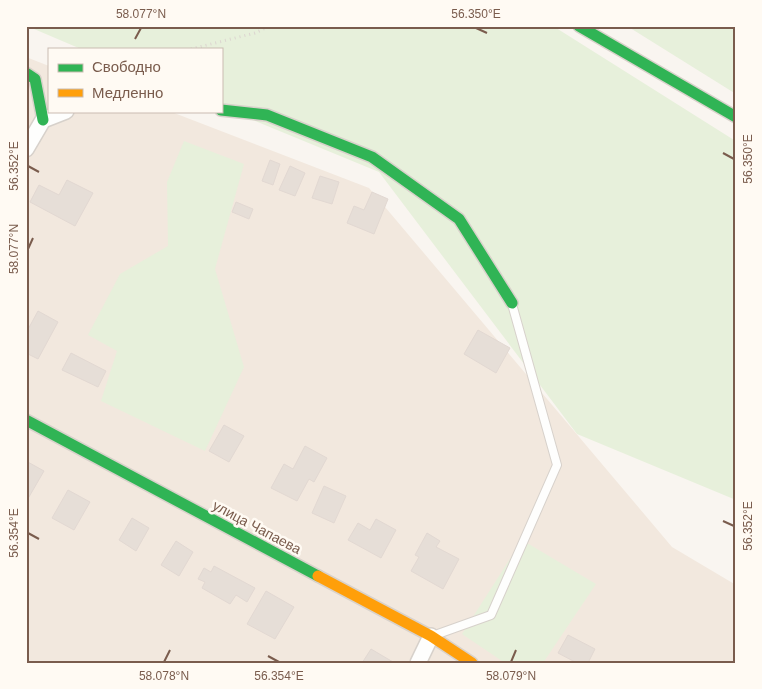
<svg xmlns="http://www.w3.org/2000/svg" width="762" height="689" font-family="Helvetica,sans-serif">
  <rect width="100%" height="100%" fill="#f9f5f0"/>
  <!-- residential -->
  <polygon fill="#f2e8de" points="26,57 49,66 49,111 169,111 369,188 672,547 736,585 736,663 26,663"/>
  <!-- green -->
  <g fill="#e7f0db">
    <polygon points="27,26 553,26 734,140 736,142 736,500 577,434 379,172 221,107 221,49 81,49"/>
    <polygon points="627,26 736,26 736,94"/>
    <polygon points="184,141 244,164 215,269 244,367 205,451 101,401 117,351 88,335 120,274 168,246 167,182"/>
    <polygon points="522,540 596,584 543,663 505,663 462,634"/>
  </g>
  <!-- building -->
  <g fill="#e6ded7" stroke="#e2d8d2">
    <polygon points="270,160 280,164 273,185 262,181"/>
    <polygon points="290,166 305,173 295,196 279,190"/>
    <polygon points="320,176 339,182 332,204 312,198"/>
    <polygon points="67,180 93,193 75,226 30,202 39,185 59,195"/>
    <polygon points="372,192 388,199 374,234 347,223 354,206 364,210"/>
    <polygon points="236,202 253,209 249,219 232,212"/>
    <polygon points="38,311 58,322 38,359 26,353 26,333"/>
    <polygon points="478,330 510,348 496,373 464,354"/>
    <polygon points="71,353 106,371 98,387 62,370"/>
    <polygon points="224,425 244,436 229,462 209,451"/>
    <polygon points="305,446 327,458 314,482 309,479 297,501 271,488 284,464 293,469"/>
    <polygon points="26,461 44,471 26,502"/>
    <polygon points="324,486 346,496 334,523 312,513"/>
    <polygon points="68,490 90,502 74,530 52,518"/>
    <polygon points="132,518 149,528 136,551 119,540"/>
    <polygon points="376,519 396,530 381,558 348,540 358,523 370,530"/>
    <polygon points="427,533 440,541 436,547 459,559 443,589 411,571 419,557 415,555"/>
    <polygon points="176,541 193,552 179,576 161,565"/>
    <polygon points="214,566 255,588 247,602 236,595 230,604 202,588 205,582 198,579 204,568 211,572"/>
    <polygon points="266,591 294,607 275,639 247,624"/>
    <polygon points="568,635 595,649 588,663 577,663 558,653"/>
    <polygon points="371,649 393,662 393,663 362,663"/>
  </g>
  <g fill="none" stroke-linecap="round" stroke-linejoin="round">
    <!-- lane casing -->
    <g stroke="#d7d1cb" stroke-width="10">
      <polyline id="lane" points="435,635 491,615 557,465 512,304"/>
    </g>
    <!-- street casing -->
    <g stroke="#d7d1cb" stroke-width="18">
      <g id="street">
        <polyline points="26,149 43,120 66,111"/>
        <polyline points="418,663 431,636"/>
      </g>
    </g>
    <!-- fast casing -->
    <g stroke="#d9d2cb" stroke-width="14">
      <g id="fast">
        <polyline points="579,26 736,117"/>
        <polyline points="26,73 35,79 43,120"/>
        <polyline points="221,110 267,115 372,157 459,219 512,303"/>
        <polyline points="26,420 318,576"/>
      </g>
    </g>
    <!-- slow casing -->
    <g stroke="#d9d2cb" stroke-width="14">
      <polyline id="slow" points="318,576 431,636 472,663"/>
    </g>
    <!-- path -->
    <polyline stroke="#dcd5d0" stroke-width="3" stroke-dasharray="1 4" stroke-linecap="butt" points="191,49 255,33 270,26"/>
    <!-- lane -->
    <use href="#lane" stroke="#fefefd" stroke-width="8"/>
    <!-- street -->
    <use href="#street" stroke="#fefefd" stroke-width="15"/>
    <!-- fast -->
    <use href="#fast" stroke="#30b455" stroke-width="11"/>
    <!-- slow -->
    <use href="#slow" stroke="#ff9f0a" stroke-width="11"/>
  </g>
  <!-- ticks -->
  <path fill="none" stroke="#7a5c4d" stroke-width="2" d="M476,28L487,33M135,39L141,28M723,153L734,159M28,166L39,172M28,249L33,238M723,521L734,526M28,533L39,539M268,656L279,662M164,662L170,650M511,662L516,650"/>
  <g text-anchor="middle" stroke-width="5" stroke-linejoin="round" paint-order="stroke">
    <!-- street labels -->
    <g font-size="14" fill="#7a5c4d" stroke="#fffaf3">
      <text transform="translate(257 527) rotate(28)" y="5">улица Чапаева</text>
    </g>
  </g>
  <!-- border -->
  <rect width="762" height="689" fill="none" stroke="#fffaf3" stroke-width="55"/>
  <!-- legend -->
  <rect x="48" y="48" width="175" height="65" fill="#fffaf3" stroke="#cabbb1"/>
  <rect x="58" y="64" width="25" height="8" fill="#30b455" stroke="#cabbb1"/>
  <text x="92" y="72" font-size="15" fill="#7a5c4d">Свободно</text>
  <rect x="58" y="89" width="25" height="8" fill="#ff9f0a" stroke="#cabbb1"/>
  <text x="92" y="98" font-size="15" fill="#7a5c4d">Медленно</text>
  <rect x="28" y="28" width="706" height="634" fill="none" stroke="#7a5c4d" stroke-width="2"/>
  <g font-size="12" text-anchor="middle" fill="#7a5c4d">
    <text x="141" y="18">58.077°N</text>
    <text x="476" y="18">56.350°E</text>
    <text transform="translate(748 159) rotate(-90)" y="4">56.350°E</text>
    <text transform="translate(14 166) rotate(-90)" y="4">56.352°E</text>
    <text transform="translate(14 249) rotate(-90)" y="4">58.077°N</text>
    <text transform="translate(748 526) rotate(-90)" y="4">56.352°E</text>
    <text transform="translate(14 533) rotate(-90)" y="4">56.354°E</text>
    <text x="164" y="680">58.078°N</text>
    <text x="279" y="680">56.354°E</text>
    <text x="511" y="680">58.079°N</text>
  </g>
</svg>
